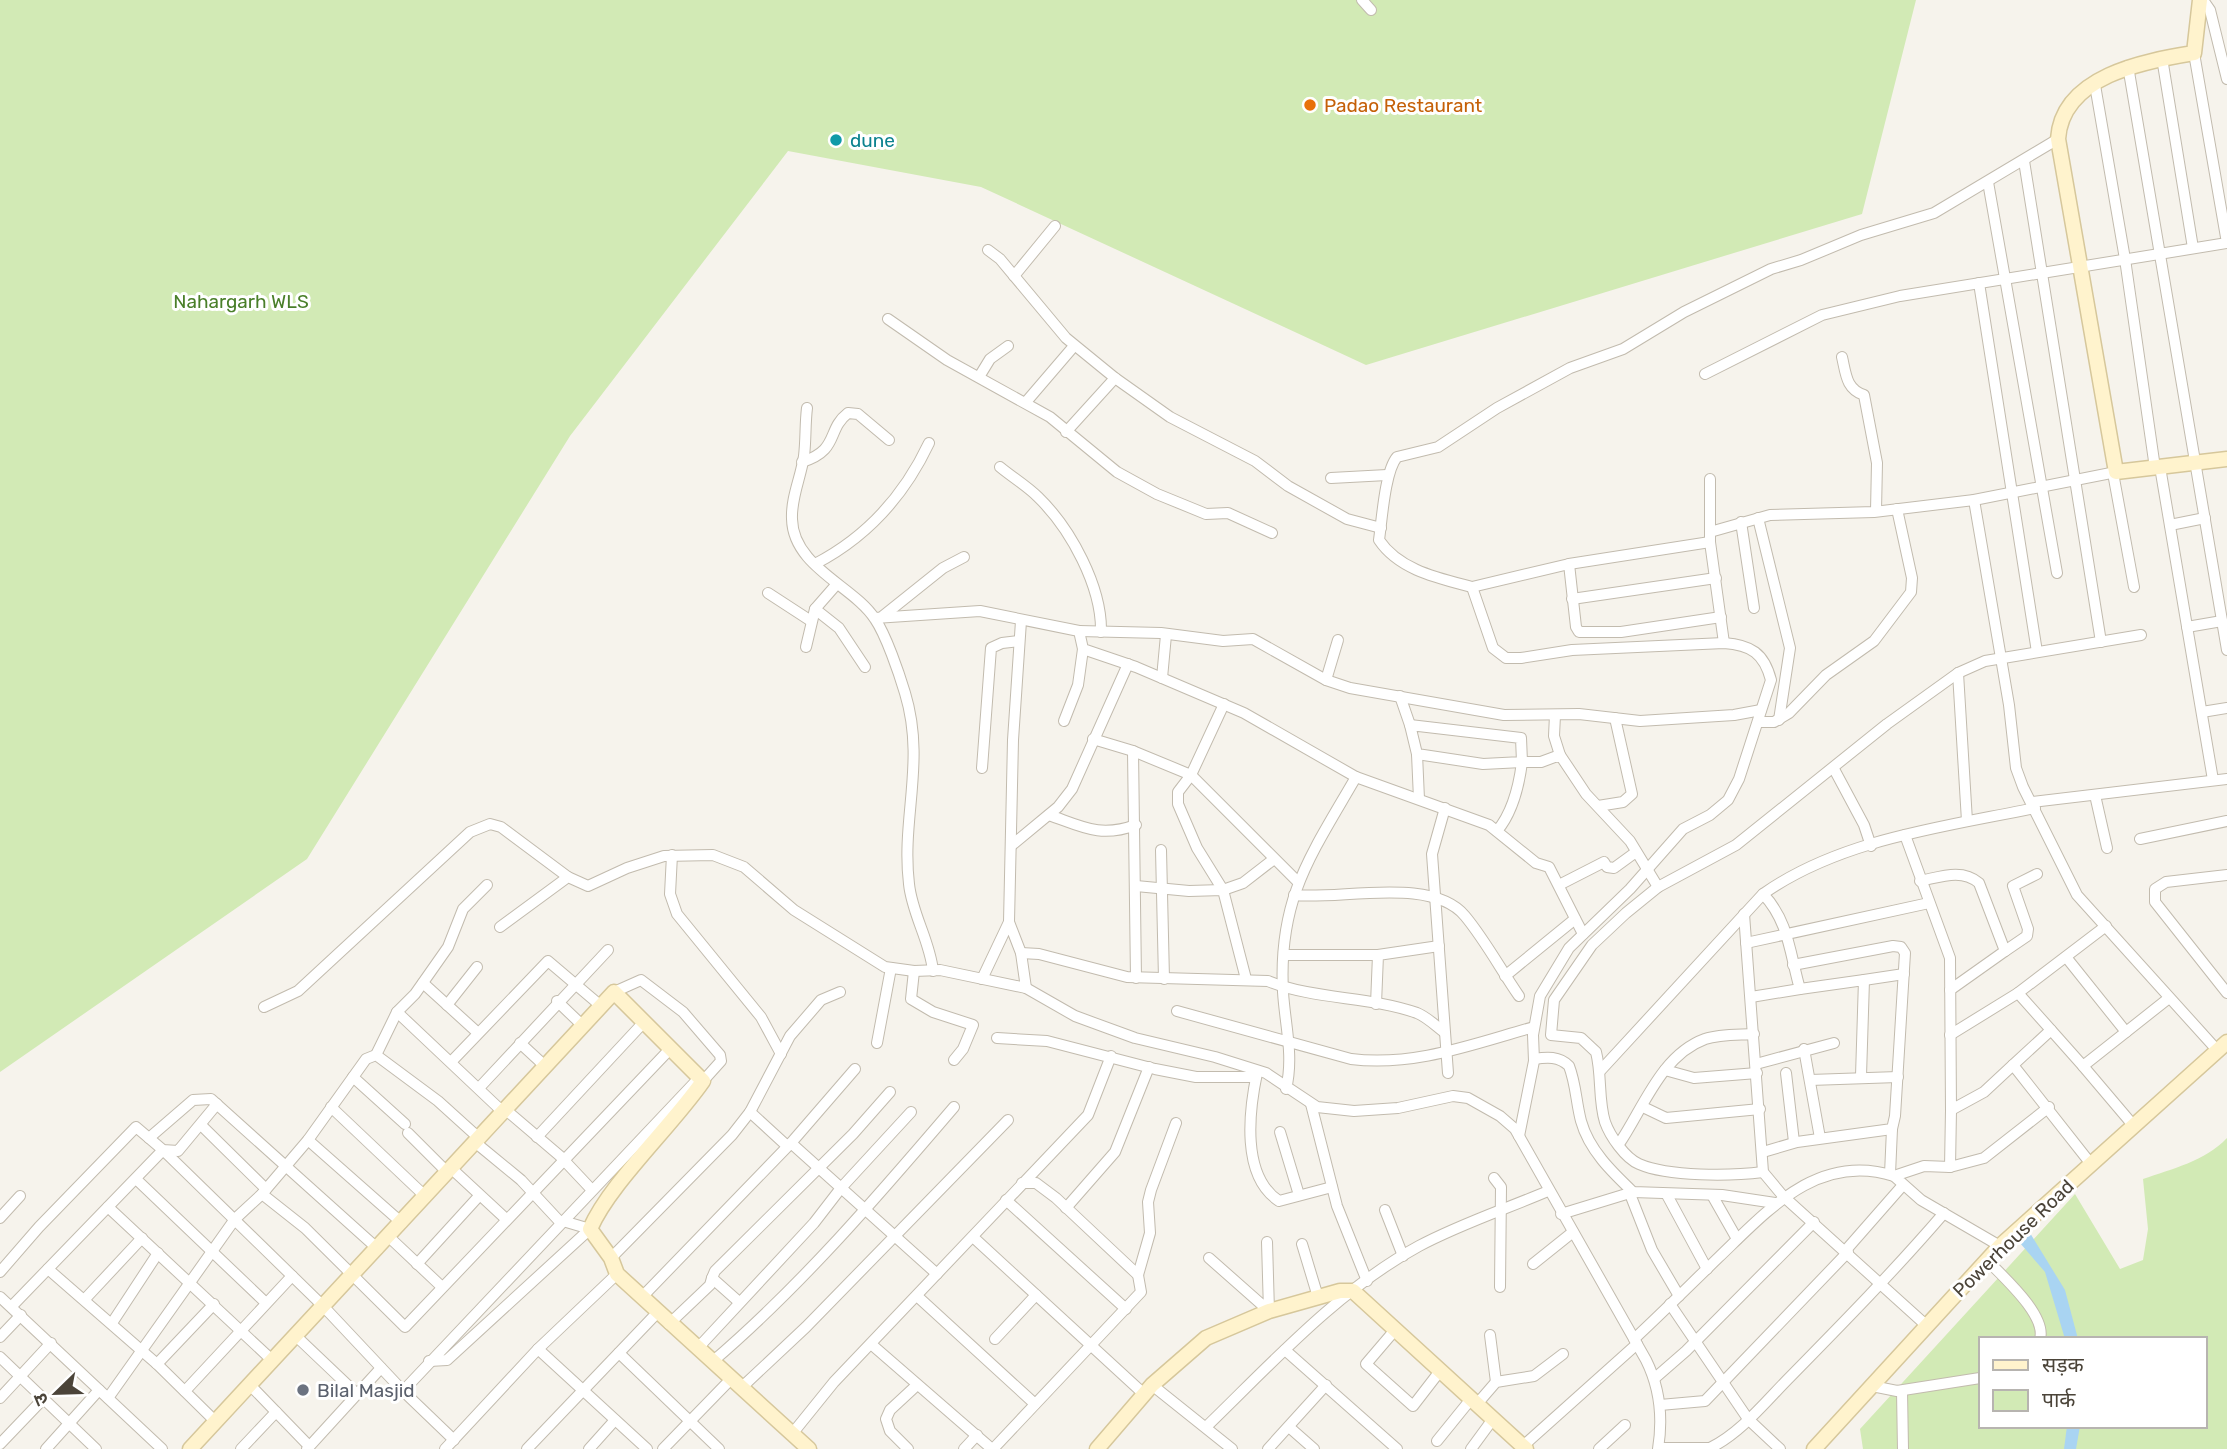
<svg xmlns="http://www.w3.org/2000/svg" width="2227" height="1449" font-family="Rubik,'Noto Sans Devanagari',sans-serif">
  <rect width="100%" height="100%" fill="#f6f3ec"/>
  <!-- green -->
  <g fill="#d2eab5" fill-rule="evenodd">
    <polygon points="0,0 1916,0 1862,214 1366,365 981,187 788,151 570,436 307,859 0,1072"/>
    <path d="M2227,1138V1449H1863L1860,1429L2075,1194L2120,1269L2143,1260L2148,1229L2143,1179C2172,1169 2205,1161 2227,1138ZM1980,1339H2204V1426H1980Z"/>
  </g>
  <!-- water -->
  <g fill="#a9d4f2">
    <polygon points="2030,1233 2065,1290 2078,1339 2065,1339 2045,1272 2020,1243"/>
    <polygon points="2067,1426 2080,1426 2076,1449 2064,1449"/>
  </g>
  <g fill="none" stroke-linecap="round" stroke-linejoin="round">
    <!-- street casing -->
    <g stroke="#c2bbae" stroke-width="12">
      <g id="street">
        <polyline points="1362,0 1371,10"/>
        <polyline points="2203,0 2210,10 2227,79"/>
        <polyline points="2162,58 2193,248"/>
        <polyline points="2128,66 2227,650"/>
        <polyline points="2095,85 2125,259 2155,468"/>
        <polyline points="2024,161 2101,642"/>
        <polyline points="1988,182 2057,573"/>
        <polyline points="988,250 1000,259 1066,338 1115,378 1170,417 1255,461 1288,486 1347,519 1381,528"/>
        <polyline points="1014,276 1055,226"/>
        <polyline points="1979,283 2037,652"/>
        <polyline points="888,319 947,360 1050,417 1117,472 1157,494 1206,514 1228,513 1272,533"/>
        <path d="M1842,357C1846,374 1846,389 1864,395L1877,463L1876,511"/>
        <polyline points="1705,374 1822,315 1900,296 2227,243 2194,53"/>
        <polyline points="979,377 990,359 1008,346"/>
        <polyline points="1026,402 1074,346"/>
        <path d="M807,408C805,424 806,440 804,456C801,477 791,497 792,519C793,567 854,586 875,619C886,635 899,673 905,693C926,762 901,818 909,884C912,914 930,941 933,971"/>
        <polyline points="1066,432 1115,378"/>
        <path d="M802,462C840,450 826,430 848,413L858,414L889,440"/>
        <path d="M1000,467C1012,477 1027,486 1038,497C1071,529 1102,587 1101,632"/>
        <polyline points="2160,467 2213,780"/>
        <polyline points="2113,473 2134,587"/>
        <polyline points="1331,478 1387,475"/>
        <polyline points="1710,479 1710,542 1724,643"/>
        <polyline points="1974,500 2009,705 2016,768 2023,787 2077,895 2217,1050"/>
        <polyline points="1758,518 1790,648 1779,720"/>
        <polyline points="1741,522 1754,608"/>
        <polyline points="2170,525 2205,518"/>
        <polyline points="1710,532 1770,515 1874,512 1974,500 2116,472"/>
        <path d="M815,564C867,537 904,496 929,443"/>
        <polyline points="1569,564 1576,627 1579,632 1621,632 1721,617"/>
        <path d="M1472,587C1438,578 1399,570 1379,540C1382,519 1385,471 1397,457L1438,447L1497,408L1570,368L1623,349L1684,312L1771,269L1801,260L1861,235L1934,213L2058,139"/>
        <polyline points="768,593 811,621"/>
        <polyline points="1572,599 1716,578"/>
        <polyline points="815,609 839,628 865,667"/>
        <polyline points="883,616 943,568 964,557"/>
        <polyline points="875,618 980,611 1079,631 1083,649 1136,667 1244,713 1356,777 1489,825 1536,863 1549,867 1583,934"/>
        <polyline points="2187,627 2222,621"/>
        <polyline points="1079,631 1161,633 1223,641 1253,639 1326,680 1350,688 1504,715 1579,714 1640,721 1734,715 1761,710"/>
        <polyline points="806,647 815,609 836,585"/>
        <polyline points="1958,673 1967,821"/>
        <polyline points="1162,678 1166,635"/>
        <polyline points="1326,680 1338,640"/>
        <polyline points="1400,696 1410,725"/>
        <polyline points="1224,704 1191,775 1178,792 1178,804 1197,848 1223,890 1243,883 1274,859"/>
        <polyline points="2202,712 2227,708"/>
        <polyline points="1555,715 1554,736 1560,755"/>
        <polyline points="1064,721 1078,685 1083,649"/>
        <polyline points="1758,722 1774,722 1789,713 1826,675 1874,641 1911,592 1912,578 1897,509"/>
        <polygon points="1410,725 1521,738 1522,762 1483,764 1417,754"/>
        <polyline points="1093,739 1133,751 1136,978"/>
        <polyline points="1133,751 1191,775 1298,882"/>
        <polyline points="1417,754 1419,799"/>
        <polyline points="982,768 991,648 1002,643 1019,641"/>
        <polyline points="1834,769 1864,825 1871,846"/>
        <polyline points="2095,795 2107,848"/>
        <polyline points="2032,802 2227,779"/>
        <polyline points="1598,806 1623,802 1632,794 1615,718"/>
        <polyline points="1445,808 1432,854 1448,1073"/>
        <path d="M1049,815C1083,827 1100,838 1136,825"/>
        <path d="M1497,831C1513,812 1519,786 1522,762H1541L1560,755L1586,794L1630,841L1658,887"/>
        <polyline points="1905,835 1950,958 1951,1110 1984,1092 2013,1065 2091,1164"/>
        <polyline points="2140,839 2227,821"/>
        <polyline points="1012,845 1058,807 1072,789 1128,664"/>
        <polyline points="1161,850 1164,979"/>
        <polyline points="672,855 670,894 677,914 761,1017 781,1054"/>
        <polyline points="2227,875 2166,882 2155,889 2155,902 2227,993"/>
        <path d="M1920,881C1940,877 1962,868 1979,883L2005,951L1950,990"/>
        <polyline points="487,885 463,909 448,947 415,994 397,1012 504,1113"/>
        <polyline points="1559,885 1604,862 1607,867 1614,868 1636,852"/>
        <polyline points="1136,886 1189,891 1223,890 1246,979"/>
        <path d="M1294,895C1340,900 1432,876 1465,916C1485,940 1501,970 1519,996"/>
        <polyline points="1744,914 1763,1172 1783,1196 1927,1326"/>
        <polyline points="1009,922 1013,740 1021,621"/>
        <path d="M500,927L568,877L588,886L627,868L664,856L713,855L744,867L794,910L885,967L914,971L940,970L1026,988L1075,1016L1135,1038L1215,1057L1266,1073L1317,1107L1354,1111L1398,1108L1453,1096L1468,1098L1500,1116L1515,1129L1646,1360C1660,1388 1663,1418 1658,1449"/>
        <polyline points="1746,943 1929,903"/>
        <polyline points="2005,951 2027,936 2028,929 2013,886 2037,874"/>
        <path d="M1021,953L1039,954L1127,977L1268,981C1315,1000 1369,996 1417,1013C1427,1017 1436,1026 1444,1032"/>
        <polyline points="1284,955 1378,955"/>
        <polyline points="2066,957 2126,1032"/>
        <polyline points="914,971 911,999 933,1012 973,1025 963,1049 954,1060"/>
        <polyline points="1505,976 1575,919"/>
        <polyline points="982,979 1009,922 1021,953 1026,988"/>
        <polyline points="1864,980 1904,974"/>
        <polyline points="423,983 478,1033"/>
        <polyline points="1800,989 1864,980 1861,1076"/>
        <polyline points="614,992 641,980 683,1012 720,1055 721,1061 703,1081"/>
        <polyline points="2018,993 2106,926"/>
        <path d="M1751,997L1800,989C1790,955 1789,921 1763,894"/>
        <polyline points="557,1001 583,1026"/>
        <polyline points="1376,1004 1378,955 1439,946"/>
        <polyline points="447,1005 477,967"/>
        <polyline points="264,1007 298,991 470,832 490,824 501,827 568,877"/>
        <path d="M1177,1011L1351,1059C1414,1067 1473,1044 1534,1027"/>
        <polyline points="1950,1035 2018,993 2051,1030"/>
        <polyline points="997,1038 1047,1041 1155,1069 1196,1077 1256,1077"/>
        <polyline points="520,1043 546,1067"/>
        <polyline points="877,1043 891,968"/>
        <polyline points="1804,1049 1820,1138"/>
        <polyline points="376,1055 397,1012"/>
        <path d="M1534,1059C1547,1057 1559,1056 1569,1066C1576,1084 1576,1102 1581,1121C1589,1150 1612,1172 1633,1192L1722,1195L1775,1203"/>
        <polyline points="451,1062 548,961 601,1006"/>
        <polyline points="1756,1064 1834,1043"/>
        <polyline points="2013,1065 2051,1030 2083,1066 2169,998"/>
        <polyline points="2083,1066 2133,1125"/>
        <path d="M1601,1070L1763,894C1841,839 1944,827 2035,808"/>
        <polyline points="1665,1070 1694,1078 1757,1073"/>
        <path d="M1257,1073C1249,1111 1241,1176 1279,1201L1332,1187"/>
        <polyline points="1786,1073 1794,1142"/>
        <polyline points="353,1077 405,1124"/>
        <polyline points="1810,1080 1898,1077"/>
        <polyline points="479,1088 608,950"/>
        <path d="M1286,1089C1294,1056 1285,1025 1283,992C1278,898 1311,855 1356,777"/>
        <polyline points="1311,1104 1337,1206 1367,1281"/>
        <polyline points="331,1107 426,1197"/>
        <polyline points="1643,1107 1666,1118 1760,1109"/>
        <polyline points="506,1110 560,1156 592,1190"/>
        <polyline points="1951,1110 1950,1167 1984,1158 2049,1107"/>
        <polyline points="750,1112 786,1145"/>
        <polyline points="201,1125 266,1189"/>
        <polyline points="1280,1132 1299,1195"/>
        <polyline points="408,1133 448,1173"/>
        <path d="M1519,1136L1534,1061L1533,1035L1540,996L1569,948L1630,889L1683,829L1710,815L1728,800L1739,779L1771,680C1764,653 1751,645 1724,643L1572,650L1521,658H1506L1493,648L1472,587L1569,564L1710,542"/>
        <polyline points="537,1137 644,1022"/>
        <polyline points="149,1138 193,1100 211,1099 378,1249"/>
        <polyline points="308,1140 402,1223"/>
        <polyline points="476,1143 521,1180 561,1223"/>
        <polyline points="791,1143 855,1069"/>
        <path d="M1619,1144C1643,1109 1661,1055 1705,1039C1720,1034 1738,1035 1754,1034"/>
        <polyline points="1763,1152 1797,1142 1892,1129 1895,1116 1905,953 1901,947 1893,946 1793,965"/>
        <polyline points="1950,1167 1924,1166 1894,1176 1921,1200 2000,1246"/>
        <polyline points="452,1169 506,1219"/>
        <path d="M1763,1172C1731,1176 1669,1177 1639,1164C1625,1158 1610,1136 1605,1122C1598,1100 1602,1075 1596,1052L1581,1038L1551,1035L1554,1000L1592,945L1626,913L1658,887L1736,845L1887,724L1958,673L1985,661L2141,635"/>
        <polyline points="1890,1174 1892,1129"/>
        <polyline points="1494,1178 1501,1187 1500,1287"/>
        <polyline points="136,1179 266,1303"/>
        <polyline points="262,1194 305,1228 405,1327 671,1048"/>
        <polyline points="1630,1194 1652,1250 1679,1296"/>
        <polyline points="1667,1195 1707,1269"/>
        <polyline points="1712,1195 1737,1239"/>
        <polyline points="1006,1200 1126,1309"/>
        <polyline points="108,1207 273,1361"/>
        <polyline points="1066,1208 1115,1152 1149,1067"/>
        <polyline points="1385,1210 1403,1256"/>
        <polyline points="1561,1214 1633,1192"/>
        <polyline points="0,1218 20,1196"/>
        <polyline points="563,1221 590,1229"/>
        <polyline points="389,1237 442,1287"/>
        <polyline points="973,1237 1145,1395"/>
        <polyline points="1302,1244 1318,1297"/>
        <polyline points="1846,1250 1903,1185"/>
        <polyline points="611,1258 732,1135 750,1112 790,1036 821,1000 840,992"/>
        <polyline points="1209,1258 1269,1311 1267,1242"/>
        <path d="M1987,1260C2002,1276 2047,1315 2040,1339"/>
        <polyline points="417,1264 479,1196"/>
        <polyline points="1533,1264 1573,1232"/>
        <polyline points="48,1269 157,1364 216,1422"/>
        <polyline points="0,1272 39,1227 136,1127 163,1150 178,1151 217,1104"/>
        <polyline points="1138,1275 1150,1233 1148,1202 1151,1190 1176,1123"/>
        <polyline points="917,1296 1035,1404"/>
        <polyline points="0,1297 162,1449"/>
        <polyline points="642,1297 791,1143 937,1274"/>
        <polyline points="85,1299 142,1238"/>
        <polyline points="739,1302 712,1278 715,1271 853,1134 890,1092"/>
        <polyline points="1670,1304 1748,1419 1780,1449"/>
        <polyline points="12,1306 163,1150 324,1307 403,1391 698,1079"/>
        <polyline points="112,1323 158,1253"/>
        <polyline points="669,1324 710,1285 712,1278"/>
        <polyline points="1395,1330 1366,1364 1413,1406 1440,1371"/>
        <polyline points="1490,1335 1496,1382"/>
        <polyline points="296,1336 356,1393"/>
        <polyline points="0,1337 21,1315"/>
        <polyline points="995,1339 1036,1295"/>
        <path d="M1634,1339C1663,1312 1691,1284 1719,1257C1769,1209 1819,1152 1894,1176"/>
        <polyline points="871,1344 992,1449"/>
        <polyline points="538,1349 647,1449"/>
        <polyline points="697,1349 814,1223 841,1188 911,1112"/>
        <polyline points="1285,1350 1397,1449"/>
        <polyline points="619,1353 719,1449"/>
        <polyline points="0,1357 96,1449"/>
        <polyline points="429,1361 447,1360 590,1229"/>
        <path d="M712,1362C801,1286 878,1196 954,1107"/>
        <polyline points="157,1364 214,1304"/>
        <polyline points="1655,1378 1686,1351 1814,1222"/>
        <polyline points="250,1385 309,1446"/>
        <polyline points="1152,1385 1232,1449"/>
        <polyline points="1872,1386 1897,1391 1980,1378"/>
        <polyline points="741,1388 806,1327 1008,1120"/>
        <polyline points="185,1391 292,1276"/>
        <polyline points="403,1391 454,1440"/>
        <polyline points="1902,1391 1903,1449"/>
        <polyline points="0,1398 51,1343"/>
        <polyline points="108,1398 235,1219 262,1194 308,1140 366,1059 376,1055 438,1101 480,1139"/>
        <polyline points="1477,1404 1496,1382 1534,1376 1563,1354"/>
        <polyline points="1660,1405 1705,1401 1848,1252"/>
        <path d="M1207,1426C1272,1363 1338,1290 1419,1246C1460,1224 1506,1209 1548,1191"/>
        <polyline points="1289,1427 1314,1449"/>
        <polyline points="792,1434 834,1382 1088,1115 1111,1056"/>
        <polyline points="1437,1441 1471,1399"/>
        <polyline points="0,1444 44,1398"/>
        <polyline points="1523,1446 1637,1344"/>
        <path d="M1659,1448H1710C1741,1433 1766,1401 1790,1377C1843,1323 1895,1270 1944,1213"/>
        <polyline points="46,1449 99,1390"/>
        <polyline points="241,1449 276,1412"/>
        <polyline points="307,1449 381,1368"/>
        <polyline points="445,1449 538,1349 617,1274"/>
        <polyline points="527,1449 657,1313"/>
        <polyline points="589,1449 615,1420"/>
        <polyline points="663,1449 731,1379"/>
        <polyline points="908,1449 890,1431 886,1419 890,1410 917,1385"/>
        <polyline points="964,1449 977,1435"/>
        <polyline points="993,1449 1141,1292 1138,1275 1056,1198 1036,1183 1022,1183"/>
        <polyline points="1268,1449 1326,1385"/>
        <polyline points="1471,1449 1493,1419"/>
        <polyline points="1599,1449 1625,1425"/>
      </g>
    </g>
    <!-- secondary casing -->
    <g stroke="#d6c79b" stroke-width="17">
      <g id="secondary">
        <path d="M2200,0L2194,53C2144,61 2062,76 2058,139L2116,472L2227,459"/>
        <path d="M190,1449L614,992L703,1081C672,1126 610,1183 590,1229L611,1258L617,1274L809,1449"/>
        <polyline points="1097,1449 1152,1385 1206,1338 1269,1311 1340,1291 1353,1291 1526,1449"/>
        <polyline points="1814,1449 2000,1246 2227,1042"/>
      </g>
    </g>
    <!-- street -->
    <use href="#street" stroke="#fff" stroke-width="10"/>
    <!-- secondary -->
    <use href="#secondary" stroke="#fff3cd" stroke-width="14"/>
  </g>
  <!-- markers -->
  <circle fill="#e8710a" stroke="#fff" stroke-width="2.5" cx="1310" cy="105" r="7"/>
  <circle fill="#0f9aa8" stroke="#fff" stroke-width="2.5" cx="836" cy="140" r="7"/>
  <circle fill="#6b7280" stroke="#fff" stroke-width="2.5" cx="303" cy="1390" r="7"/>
  <g text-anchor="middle" stroke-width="6" stroke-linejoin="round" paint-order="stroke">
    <!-- food labels -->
    <g font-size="19" fill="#c56008" stroke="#fff" text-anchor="start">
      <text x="1324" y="112">Padao Restaurant</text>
    </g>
    <!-- culture labels -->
    <g font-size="19" fill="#0d838f" stroke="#fff" text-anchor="start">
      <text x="850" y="147">dune</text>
    </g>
    <!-- park labels -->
    <g font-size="19" fill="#4a7f2a" stroke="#fff">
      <text x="241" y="308">Nahargarh WLS</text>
    </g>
    <!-- street labels -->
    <g font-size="19" fill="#4b4439" stroke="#fff">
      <text transform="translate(2013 1238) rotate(-44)" y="7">Powerhouse Road</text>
    </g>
    <!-- worship labels -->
    <g font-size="19" fill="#5b616d" stroke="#fff" text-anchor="start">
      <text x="317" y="1397">Bilal Masjid</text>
    </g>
  </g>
  <!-- legend -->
  <rect x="1979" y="1337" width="228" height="91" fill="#ffffff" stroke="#b7b4b0" stroke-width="2"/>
  <rect x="1993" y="1360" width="35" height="10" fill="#fff3cd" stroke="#b7b4b0" stroke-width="2"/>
  <text x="2042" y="1372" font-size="21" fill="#4b4439">सड़क</text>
  <rect x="1993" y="1390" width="35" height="21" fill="#d2eab5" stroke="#b7b4b0" stroke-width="2"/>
  <text x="2042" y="1407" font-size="21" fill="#4b4439">पार्क</text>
  <!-- north arrow -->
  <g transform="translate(56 1393) rotate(247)" stroke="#ffffff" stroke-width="5" paint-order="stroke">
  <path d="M0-5L12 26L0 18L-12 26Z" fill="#4b4439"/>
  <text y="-10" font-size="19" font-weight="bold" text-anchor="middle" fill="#4b4439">उ</text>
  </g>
</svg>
